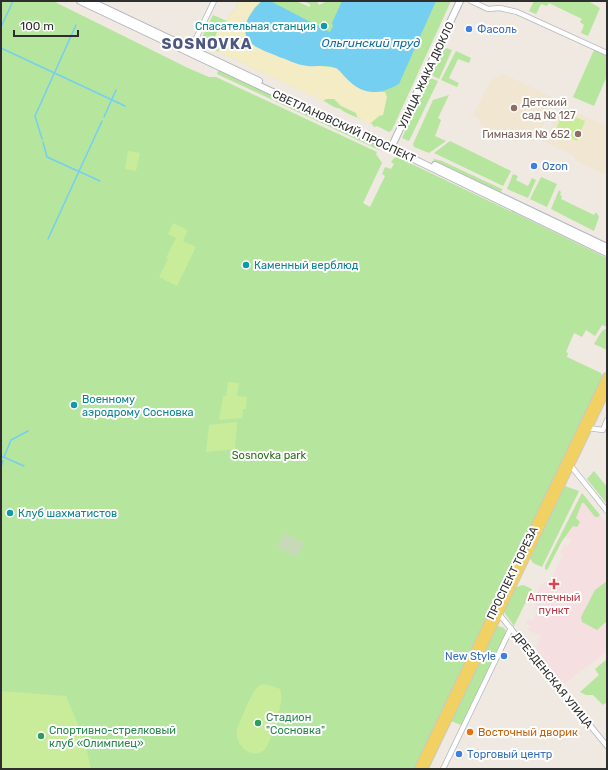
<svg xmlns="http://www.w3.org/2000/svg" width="608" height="770" font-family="Rubik,sans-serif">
  <rect width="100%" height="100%" fill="#efe9e1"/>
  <!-- education -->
  <g fill="#f0e6d1">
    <polygon points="503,74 556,99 534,142 519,136 516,142 482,126 479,118 473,115 491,80"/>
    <polygon points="566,108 607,126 607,175 583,165 583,164 575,160 574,156 545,142 557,114 560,110"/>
  </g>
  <!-- medical -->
  <polygon fill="#f5dfe0" points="582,493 607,524 607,651 564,684 536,649 541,636 528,630 530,626 526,623 528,619 532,621 538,611 534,608 538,600 540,601 541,599 536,596 540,586 544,582 550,582 563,554 560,552 564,544 568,546 571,540 561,535"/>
  <!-- green -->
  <g fill="#b6e59e">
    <polygon points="1,1 53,1 188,68 209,77 216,77 377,152 376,154 382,163 363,203 370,207 385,176 382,174 385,167 391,169 394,164 391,162 394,158 397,157 512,212 512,210 516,212 515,213 607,258 607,327 602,325 595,336 586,330 582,337 574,333 566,352 568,353 567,357 601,373 603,378 415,769 1,769"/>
    <path d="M239,1H296L310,7V4L302,1H317L319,5L327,1H451L392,130L389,132L377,126L374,127L372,124C365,120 343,113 341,109L334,107L324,101L215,50L201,46L199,43L213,15L227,21L231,12L235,11Z"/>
    <polygon points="534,1 588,1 600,8 588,36 581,33 584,25 580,22 582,19 549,3 547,6 541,4 536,14 529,11"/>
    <polygon points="446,48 452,50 439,79 431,75 443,52"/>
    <polygon points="594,50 607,56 607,76 594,106 573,97"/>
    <polygon points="456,51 471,58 469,63 458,59 449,78 459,83 457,87 441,80"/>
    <polygon points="219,68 381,145 379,150 217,74"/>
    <polygon points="430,78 438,81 409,141 402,138"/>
    <polygon points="449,95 438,118 441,120 435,136 446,141 429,153 414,147 413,144 433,100"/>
    <polygon points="450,141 511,171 503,186 434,153"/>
    <polygon points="434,159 442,161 502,189 501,192 433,160"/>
    <polygon points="513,174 518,176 516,180 528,186 532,178 536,180 528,198 507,189"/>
    <polygon points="541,177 557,184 547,207 530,199"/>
    <polygon points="559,190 561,192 560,195 562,196 561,199 594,215 596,212 599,217 594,231 551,209"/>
    <polygon points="605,329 607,330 607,350 594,344 602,331"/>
    <polygon points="594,471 607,487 607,504 587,479"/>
    <polygon points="565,486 579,491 542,567 533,563 530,558"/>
    <polygon points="582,493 600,515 598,517 595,517 584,503 582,503 576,518 580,522 577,527 573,526 562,541 547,570 545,569 545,566"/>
    <polygon points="607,581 607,621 597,630 582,622 581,617 595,590"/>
    <polygon points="523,585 532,589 514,626 504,612 516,587"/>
    <polygon points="498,626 504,628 506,631 505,636 461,725 451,721 496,627"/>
    <polygon points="607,659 607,705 605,703 603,705 593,695 586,695 580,692 599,675 595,669"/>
  </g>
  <!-- sand -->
  <polygon fill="#f3ecc5" points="239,1 262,1 253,9 302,65 321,66 337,68 344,76 381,92 385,92 387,97 383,115 379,116 370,124 357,117 356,113 341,106 334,99 326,99 323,101 219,52 218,46 213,41 221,23 227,21 231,12 235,11"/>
  <!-- cemetery -->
  <polygon fill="#c8d9b8" points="284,533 304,543 297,557 277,547"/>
  <!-- pitch -->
  <g fill="#c9ec9a">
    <polygon points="563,112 585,121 577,141 555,132"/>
    <polygon points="128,151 140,153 136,171 125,169"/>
    <polygon points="173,223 188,230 183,241 196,247 177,286 159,277 168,259 166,258 176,238 168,234"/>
    <polygon points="228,382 239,383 237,396 247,397 246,409 243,409 242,418 219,420 223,396 226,396"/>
    <polygon points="237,422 235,449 206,452 209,425"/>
    <path d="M262,684L272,686L280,689C284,700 279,711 275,722C273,730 270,741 266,748C255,762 235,747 237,732C237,726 251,696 255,690C257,687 259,686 262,684Z"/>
    <path d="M1,691L66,696C77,720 86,744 91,769H1Z"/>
  </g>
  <!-- water -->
  <path fill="#75cff0" d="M262,1H270L330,32L333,26L332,23L342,1H436L399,84C379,95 364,96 347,79C344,76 340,70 336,68C325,64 313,68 302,65C295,64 287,59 279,57C271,53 254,48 249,41C239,27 251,11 262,1Z"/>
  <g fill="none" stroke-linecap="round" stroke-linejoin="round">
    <!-- stream -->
    <g stroke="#75cff0" stroke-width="1.5">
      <polyline points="1,27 13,1"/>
      <polyline points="1,48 125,106"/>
      <polyline points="104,117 116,90"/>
      <polyline points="42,139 35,116 76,25"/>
      <polyline points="43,142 47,157 100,181"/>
      <polyline points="48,239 102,121"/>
      <polyline points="1,456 24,466"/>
      <polyline points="4,457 11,440 28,431"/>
      <polyline points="1,467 3,461"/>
    </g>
    <!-- street casing -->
    <g stroke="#b4b7c1" stroke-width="6">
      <g id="street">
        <polyline points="471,1 488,9 500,8 517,12 607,53"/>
        <polyline points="190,51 214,1"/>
        <polyline points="588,428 603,430 607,420"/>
        <polyline points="568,465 571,466 607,511"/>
        <polyline points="499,614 607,746"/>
        <polyline points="443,769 511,628"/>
      </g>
    </g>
    <!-- secondary casing -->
    <g stroke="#b4b7c1" stroke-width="8">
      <g id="secondary">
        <polyline points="80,1 391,148 607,253"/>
        <polyline points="90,1 259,81"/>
        <polyline points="391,148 460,1"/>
        <polyline points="435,165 607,247"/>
      </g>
    </g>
    <!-- primary casing -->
    <g stroke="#c9c9c9" stroke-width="9">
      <g id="primary">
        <polyline points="418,769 607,376"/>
        <polyline points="424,769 607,389"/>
      </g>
    </g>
    <!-- street -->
    <use href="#street" stroke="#fff" stroke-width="4.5"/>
    <!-- secondary -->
    <use href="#secondary" stroke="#fff" stroke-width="6"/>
    <!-- primary -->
    <use href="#primary" stroke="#f2d163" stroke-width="7"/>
  </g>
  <!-- markers -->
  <g fill="#0f9aa8" stroke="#fff" stroke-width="1.5">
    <circle cx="324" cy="26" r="4"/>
    <circle cx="246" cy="265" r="4"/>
    <circle cx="74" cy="405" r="4"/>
    <circle cx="10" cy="513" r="4"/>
  </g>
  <g fill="#3f7fe0" stroke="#fff" stroke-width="1.5">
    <circle cx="469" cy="29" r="4"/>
    <circle cx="534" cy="166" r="4"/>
    <circle cx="504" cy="656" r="4"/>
    <circle cx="459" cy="754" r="4"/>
  </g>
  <g fill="#8d6e63" stroke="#fff" stroke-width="1.5">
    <circle cx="514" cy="108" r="4"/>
    <circle cx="578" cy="134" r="4"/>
  </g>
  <path fill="#e0444e" stroke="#fff" stroke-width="1.5" d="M552 578h4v4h4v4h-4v4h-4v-4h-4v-4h4z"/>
  <g fill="#2e9e5b" stroke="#fff" stroke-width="1.5">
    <circle cx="258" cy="723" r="4"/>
    <circle cx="41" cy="736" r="4"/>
  </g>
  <circle fill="#e8710a" stroke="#fff" stroke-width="1.5" cx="470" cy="732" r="4"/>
  <g text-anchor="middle" stroke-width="4" stroke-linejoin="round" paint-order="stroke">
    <!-- culture labels -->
    <g font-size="11" fill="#0d838f" stroke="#fff" text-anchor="start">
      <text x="316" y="30" text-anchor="end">Спасательная станция</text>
      <text x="254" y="269">Каменный верблюд</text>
      <text x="82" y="403">Военному<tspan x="82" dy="13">аэродрому Сосновка</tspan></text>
      <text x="18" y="517">Клуб шахматистов</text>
    </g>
    <!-- shop labels -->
    <g font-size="11" fill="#366cbe" stroke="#fff" text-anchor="start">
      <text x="477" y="33">Фасоль</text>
      <text x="542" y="170">Ozon</text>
      <text x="496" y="660" text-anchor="end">New Style</text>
      <text x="467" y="758">Торговый центр</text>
    </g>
    <!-- street labels -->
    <g font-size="11" fill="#2e2e2e" stroke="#fff">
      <text transform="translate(426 75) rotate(-65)" y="4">УЛИЦА ЖАКА ДЮКЛО</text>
      <text transform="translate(344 126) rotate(25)" y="4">СВЕТЛАНОВСКИЙ ПРОСПЕКТ</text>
      <text transform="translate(512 573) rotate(-64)" y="4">ПРОСПЕКТ ТОРЕЗА</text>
      <text transform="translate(553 680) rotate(51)" y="4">ДРЕЗДЕНСКАЯ УЛИЦА</text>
    </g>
    <!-- education labels -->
    <g font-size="11" fill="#785e54" stroke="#fff" text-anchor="start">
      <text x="522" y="106">Детский<tspan x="522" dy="13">сад № 127</tspan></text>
      <text x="570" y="138" text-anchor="end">Гимназия № 652</text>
    </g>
    <!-- park labels -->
    <g font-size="11" fill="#2c6e1b" stroke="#fff">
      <text x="269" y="459">Sosnovka park</text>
    </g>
    <!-- health labels -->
    <g font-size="11" fill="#be3a42" stroke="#fff">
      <text x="554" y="601">Аптечный<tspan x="554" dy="13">пункт</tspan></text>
    </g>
    <!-- leisure labels -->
    <g font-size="11" fill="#27864d" stroke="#fff" text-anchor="start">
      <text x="266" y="721">Стадион<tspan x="266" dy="13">"Сосновка"</tspan></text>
      <text x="49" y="734">Спортивно-стрелковый<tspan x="49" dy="13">клуб «Олимпиец»</tspan></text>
    </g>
    <!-- food labels -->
    <g font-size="11" fill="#c56008" stroke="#fff" text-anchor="start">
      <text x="478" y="736">Восточный дворик</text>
    </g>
    <!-- water labels -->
    <g font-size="12" font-style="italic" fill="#0d6fa3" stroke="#fff">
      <text x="371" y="47">Ольгинский пруд</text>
    </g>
    <!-- district labels -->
    <g font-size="15" font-weight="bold" letter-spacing="1" fill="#4d5680" stroke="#fff">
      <text x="207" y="49">SOSNOVKA</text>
    </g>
  </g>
  <!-- border -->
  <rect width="608" height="770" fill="none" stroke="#2e2e2e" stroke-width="4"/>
  <!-- scale -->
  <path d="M14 30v6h64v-6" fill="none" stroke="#2e2e2e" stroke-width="2"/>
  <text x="20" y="30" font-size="12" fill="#2e2e2e" stroke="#ffffff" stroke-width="3" paint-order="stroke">100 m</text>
</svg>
